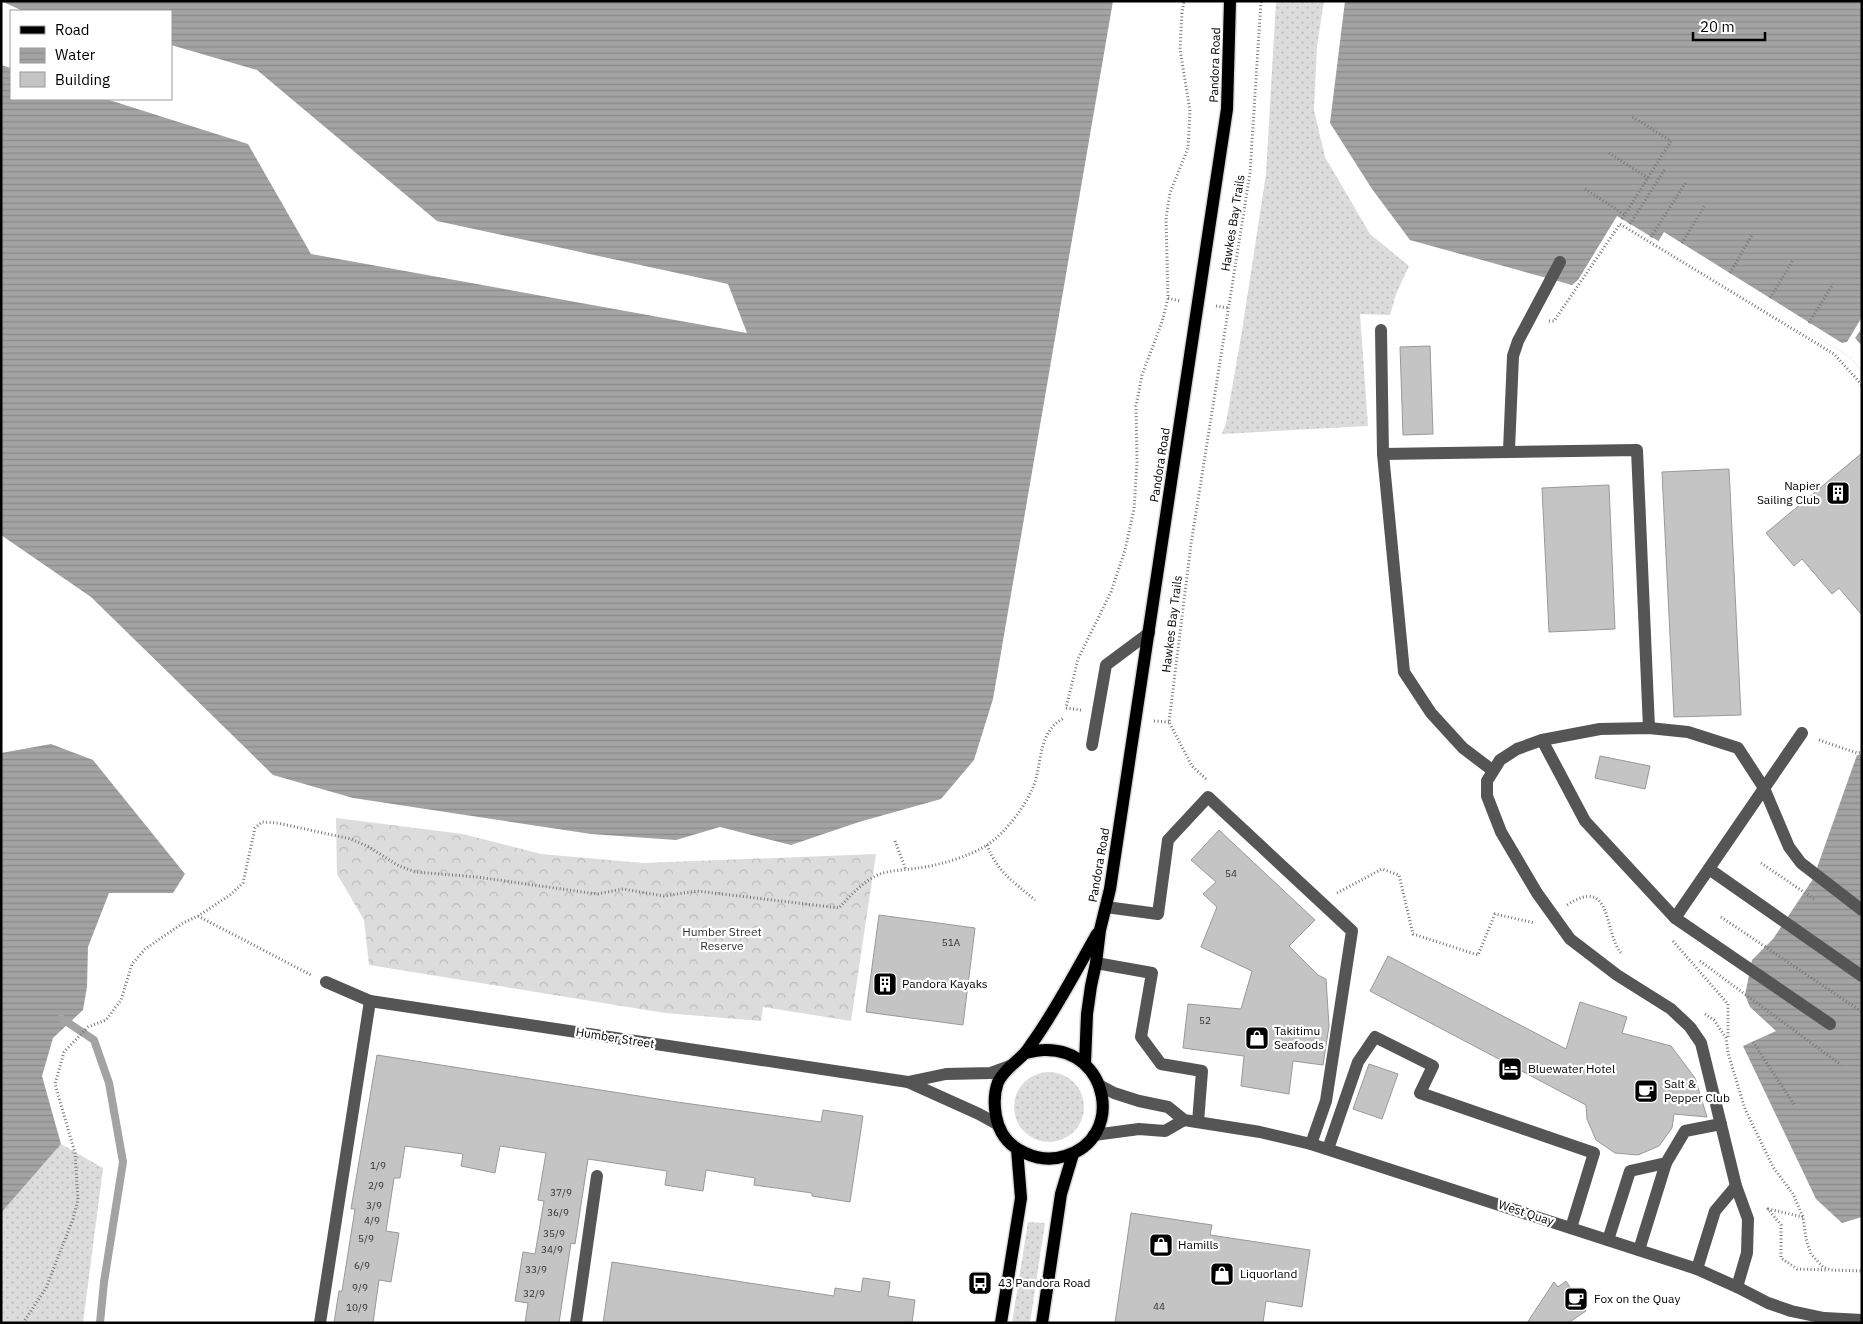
<svg xmlns="http://www.w3.org/2000/svg" width="1863" height="1324" font-family="'IBM Plex Sans',sans-serif">
  <defs>
    <pattern id="grass-dots" width="8" height="8" patternUnits="userSpaceOnUse" patternTransform="scale(1.25)"><rect width="8" height="8" fill="#dcdcdc"/><path d="M2 2h.1M6 6h.1" fill="none" stroke="#bbb" stroke-width="1.8" stroke-linecap="round"/></pattern>
    <pattern id="forest-crowns" width="20" height="18" patternUnits="userSpaceOnUse" patternTransform="scale(1.25)"><rect width="20" height="18" fill="#dcdcdc"/><path d="M2 6a3 3 0 1 1 6 0M12 15a3 3 0 1 1 6 0" fill="none" stroke="#bbb"/></pattern>
    <pattern id="water-rules" width="6" height="5" patternUnits="userSpaceOnUse" patternTransform="scale(1.25)"><rect width="6" height="5" fill="#a3a3a3"/><path d="M0 2.5h6" fill="none" stroke="#8b8b8b"/></pattern>
  </defs>
  <rect width="100%" height="100%" fill="#fff"/>
  <!-- grass -->
  <g fill="url(#grass-dots)">
    <polygon points="1276,1 1324,1 1317,46 1314,110 1325,157 1370,234 1409,266 1396,294 1390,315 1360,314 1368,426 1222,434 1226,423 1242,331 1266,174"/>
    <circle cx="1049" cy="1107" r="35"/>
    <polygon points="61,1144 103,1168 83,1323 1,1323 1,1213"/>
    <polygon points="1028,1222 1045,1223 1030,1323 1012,1323"/>
  </g>
  <!-- forest -->
  <polygon fill="url(#forest-crowns)" points="336,818 463,834 541,854 643,863 876,854 851,1021 763,1007 761,1021 665,1013 369,965 364,920 337,874"/>
  <!-- water -->
  <g fill="url(#water-rules)">
    <polygon points="1,1 1113,1 993,699 974,760 941,799 859,822 791,845 720,827 676,840 591,834 353,798 273,775 91,597 1,535 1,65 11,68 11,99 106,99 248,144 311,254 747,333 728,284 437,221 257,70 171,45 171,11 23,11"/>
    <polygon points="1345,1 1862,1 1862,372 1850,357 1617,216 1578,280 1572,285 1410,240 1372,189 1330,123"/>
    <polygon points="51,744 93,760 185,874 173,893 109,893 88,947 87,987 83,1010 53,1038 42,1076 61,1144 1,1213 1,753"/>
    <polygon points="1862,754 1862,1217 1842,1223 1816,1199 1743,1046 1776,1031 1750,1007 1745,995 1752,960 1773,939 1813,879 1857,755"/>
  </g>
  <!-- pier -->
  <polygon fill="#fff" points="1664,232 1842,343 1847,342 1862,317 1862,328 1855,338 1862,346 1862,372 1850,357 1658,242"/>
  <g fill="none" stroke-linecap="round" stroke-linejoin="round">
    <!-- stream -->
    <polyline stroke="#a3a3a3" stroke-width="8" points="61,1018 94,1040 109,1083 123,1162 104,1282 100,1323"/>
  </g>
  <!-- building -->
  <g fill="#c4c4c4" stroke="#999">
    <polygon points="1430,346 1433,434 1403,435 1400,347"/>
    <polygon points="1862,453 1862,615 1839,588 1832,594 1802,559 1794,566 1766,533"/>
    <polygon points="1729,469 1741,715 1674,717 1662,472"/>
    <polygon points="1609,485 1615,629 1549,632 1542,488"/>
    <polygon points="1600,756 1650,766 1645,789 1595,778"/>
    <polygon points="1219,830 1315,920 1289,946 1318,975 1326,979 1329,1026 1323,1065 1293,1061 1289,1094 1241,1086 1244,1056 1183,1048 1188,1004 1241,1009 1252,971 1201,947 1217,907 1203,894 1216,882 1191,860"/>
    <polygon points="879,915 975,928 963,1025 866,1012"/>
    <polygon points="1388,956 1566,1049 1580,1002 1627,1017 1622,1033 1671,1046 1695,1078 1707,1117 1674,1114 1672,1128 1659,1146 1638,1155 1615,1153 1596,1140 1587,1119 1586,1105 1370,991"/>
    <polygon points="377,1055 677,1102 821,1122 823,1110 863,1116 850,1202 812,1196 812,1193 754,1185 755,1178 706,1170 703,1191 665,1185 667,1171 588,1159 575,1244 571,1243 559,1323 525,1323 528,1303 515,1301 523,1252 535,1254 544,1201 538,1200 546,1153 500,1146 495,1173 461,1166 463,1154 405,1146 400,1178 394,1178 386,1231 399,1233 391,1282 379,1280 373,1323 334,1323 339,1291 342,1291 355,1209 351,1209"/>
    <polygon points="1369,1064 1398,1074 1382,1119 1353,1109"/>
    <polygon points="1131,1213 1212,1225 1210,1235 1310,1250 1302,1307 1266,1301 1263,1323 1115,1323"/>
    <polygon points="612,1262 834,1296 835,1288 861,1292 863,1278 890,1282 888,1296 915,1300 912,1323 603,1323"/>
    <polygon points="1566,1281 1586,1311 1568,1323 1527,1323 1554,1282 1558,1287"/>
  </g>
  <g fill="none" stroke-linecap="round" stroke-linejoin="round">
    <!-- major casing -->
    <g stroke="#dbdbdb" stroke-width="15">
      <g id="major">
        <path d="M1025,1053C1031,1052 1037,1050 1044,1050C1110,1048 1125,1139 1065,1156C1050,1161 1038,1159 1025,1153C1009,1146 999,1133 996,1116C994,1105 994,1093 998,1082C1004,1070 1015,1063 1024,1054C1028,1050 1031,1044 1035,1039C1058,1006 1077,969 1097,934"/>
        <polyline points="1085,1063 1087,1014 1091,986 1096,963 1100,930 1110,889 1227,109 1230,1"/>
        <polyline points="1001,1323 1021,1198 1017,1149"/>
        <polyline points="1042,1323 1061,1194 1073,1154"/>
      </g>
    </g>
    <!-- path -->
    <g stroke="#777" stroke-width="3" stroke-dasharray="1 2.5" stroke-linecap="butt">
      <polyline points="1609,153 1648,178"/>
      <polyline points="1585,189 1625,215"/>
      <polyline points="1622,219 1671,141 1631,116"/>
      <polyline points="1630,224 1665,169"/>
      <polyline points="1651,237 1686,182"/>
      <polyline points="1682,243 1705,205"/>
      <polyline points="1730,273 1752,235"/>
      <polyline points="1168,298 1180,301"/>
      <polyline points="1770,298 1793,260"/>
      <polyline points="1216,306 1229,308"/>
      <polyline points="1549,321 1554,321 1620,224 1834,354 1862,385"/>
      <polyline points="1809,323 1833,284"/>
      <polyline points="1081,710 1066,708 1078,659 1111,592 1125,550 1134,509 1137,462 1136,406 1142,375 1162,322 1168,298 1166,218 1170,193 1188,148 1190,111 1180,49 1182,13 1184,1"/>
      <polyline points="1154,721 1169,722"/>
      <polyline points="1819,740 1857,753 1862,752"/>
      <polyline points="1206,779 1192,766 1169,722 1191,544 1250,173 1261,1"/>
      <polyline points="895,841 906,870"/>
      <path d="M987,845C997,872 1014,882 1035,900"/>
      <polyline points="1761,863 1814,899"/>
      <polyline points="1337,893 1382,869 1399,875 1413,934 1478,955 1495,914 1535,923"/>
      <path d="M1567,905C1613,875 1603,931 1621,953"/>
      <polyline points="198,916 311,975"/>
      <polyline points="1721,917 1862,1012"/>
      <polyline points="1673,941 1728,1004 1728,1039"/>
      <polyline points="1700,961 1841,1065"/>
      <polyline points="1705,1014 1714,1020 1726,1038 1728,1053 1745,1109 1773,1167 1793,1194 1803,1217 1806,1239 1811,1254 1823,1267 1831,1270 1862,1271"/>
      <polyline points="1753,1042 1795,1106"/>
      <polyline points="1803,1217 1768,1209 1781,1225 1781,1258 1797,1269 1827,1270"/>
      <path d="M23,1323L46,1288L73,1219L78,1200L75,1153L55,1084L64,1052L88,1027L106,1020L121,1000L132,964L145,949L183,923L198,916L230,895L243,883L255,828L262,822L278,823L351,839L369,847L399,866L416,872L477,877L597,894L623,889L664,896L697,891L839,908C851,895 863,881 880,874C891,870 906,870 918,868C937,866 971,856 987,845C1006,833 1028,803 1035,782C1042,759 1039,731 1064,718"/>
    </g>
    <!-- minor -->
    <g stroke="#555" stroke-width="12">
      <polyline points="1381,330 1383,454 1404,672 1431,713 1463,748 1492,770"/>
      <polyline points="1509,450 1513,356 1518,341 1560,262"/>
      <polyline points="1383,454 1637,450 1649,728"/>
      <polyline points="1542,740 1585,821 1675,918 1830,1024"/>
      <polyline points="1092,745 1106,665 1149,633"/>
      <polyline points="1709,869 1862,976"/>
      <polyline points="1106,907 1158,914 1168,840 1208,797 1352,931 1326,1101 1311,1144"/>
      <polyline points="1675,918 1802,733"/>
      <polyline points="1096,963 1152,973 1141,1037 1161,1064 1202,1071 1198,1122"/>
      <polyline points="326,982 370,1001 908,1082 979,1114 997,1124"/>
      <polyline points="908,1082 946,1074 991,1073 1010,1066"/>
      <polyline points="1099,1085 1114,1093 1139,1101 1168,1107 1184,1120 1260,1132 1311,1144 1697,1269 1737,1287 1768,1303 1791,1311 1824,1318 1862,1320"/>
      <polyline points="1094,1135 1139,1129 1165,1131 1184,1120"/>
      <polyline points="1328,1149 1358,1062 1375,1037 1433,1066 1420,1093 1594,1153 1571,1228"/>
      <polyline points="1608,1240 1630,1171 1666,1163 1685,1131 1721,1124"/>
      <polyline points="1639,1250 1666,1163"/>
      <polyline points="1697,1269 1715,1211 1736,1186"/>
      <polyline points="1737,1287 1747,1253 1748,1219 1736,1186 1701,1043 1690,1027 1671,1009 1617,975 1570,939 1537,893 1501,832 1487,796 1487,781 1500,760 1517,749 1542,740 1600,729 1649,728 1688,732 1738,748 1764,788 1789,847 1801,863 1862,910"/>
      <polyline points="320,1323 370,1001"/>
      <polyline points="576,1323 597,1176"/>
    </g>
    <!-- major -->
    <use href="#major" stroke="#000" stroke-width="12"/>
  </g>
  <!-- icons -->
  <defs>
    <g id="building-square" transform="scale(1.25)"><rect x="-9" y="-9" width="18" height="18" rx="4" fill="#000" stroke="#fff"/><path d="M-4-6H4V6H1V3H-1V6H-4ZM-2.5-4.3h1.7v1.8h-1.7ZM.8-4.3h1.7v1.8H.8ZM-2.5-1h1.7V.8h-1.7ZM.8-1h1.7V.8H.8Z" fill="#fff"/></g>
    <g id="shop-square" transform="scale(1.25)"><rect x="-9" y="-9" width="18" height="18" rx="4" fill="#000" stroke="#fff"/><path d="M-5-2.5h2.3a2.7 3.5 0 0 1 5.4 0H5L5.5 6h-11ZM-1.5-2.5h3a1.5 2.3 0 0 0-3 0Z" fill="#fff"/></g>
    <g id="hotel-square" transform="scale(1.25)"><rect x="-9" y="-9" width="18" height="18" rx="4" fill="#000" stroke="#fff"/><path d="M-6-4.5h1.5V1H6V5H4.5V3h-9V5H-6ZM-4 0a1.8 1.8 0 1 1 3.6 0ZM.5 0V-2.5h3Q6-2.5 6 0Z" fill="#fff"/></g>
    <g id="cafe-square" transform="scale(1.25)"><rect x="-9" y="-9" width="18" height="18" rx="4" fill="#000" stroke="#fff"/><path d="M-5.5-4.5H6V0H3Q3 3.5 0 3.5H-2.5Q-5.5 3.5-5.5 0ZM3-3.2v2h1.7v-2ZM-6 4.5H4V6H-6Z" fill="#fff"/></g>
    <g id="bus-square" transform="scale(1.25)"><rect x="-9" y="-9" width="18" height="18" rx="4" fill="#000" stroke="#fff"/><path d="M-5-6H5V4H4V6H2V4H-2V6H-4V4H-5ZM-3.5-4V0h7V-4ZM-3.5 1.2v1.5H-2V1.2ZM2 1.2v1.5H3.5V1.2Z" fill="#fff"/></g>
  </defs>
  <g fill-rule="evenodd">
    <use href="#building-square" x="1838" y="493"/>
    <use href="#building-square" x="885" y="984"/>
    <use href="#shop-square" x="1257" y="1038"/>
    <use href="#hotel-square" x="1510" y="1069"/>
    <use href="#cafe-square" x="1646" y="1091"/>
    <use href="#shop-square" x="1161" y="1245"/>
    <use href="#shop-square" x="1222" y="1274"/>
    <use href="#bus-square" x="980" y="1283"/>
    <use href="#cafe-square" x="1576" y="1299"/>
  </g>
  <g text-anchor="middle" stroke-width="4.5" stroke-linejoin="round" paint-order="stroke">
    <!-- number labels -->
    <g font-size="10" fill="#313131">
      <text x="1231" y="877">54</text>
      <text x="951" y="946">51A</text>
      <text x="1205" y="1024">52</text>
      <text x="378" y="1169">1/9</text>
      <text x="376" y="1189">2/9</text>
      <text x="561" y="1196">37/9</text>
      <text x="374" y="1209">3/9</text>
      <text x="558" y="1216">36/9</text>
      <text x="372" y="1224">4/9</text>
      <text x="554" y="1237">35/9</text>
      <text x="366" y="1242">5/9</text>
      <text x="552" y="1253">34/9</text>
      <text x="362" y="1269">6/9</text>
      <text x="536" y="1273">33/9</text>
      <text x="360" y="1291">9/9</text>
      <text x="534" y="1297">32/9</text>
      <text x="1159" y="1310">44</text>
      <text x="357" y="1311">10/9</text>
    </g>
    <!-- street labels -->
    <g font-size="12" fill="#000" stroke="#fff">
      <text transform="translate(1215 65) rotate(-88)" y="4">Pandora Road</text>
      <text transform="translate(1233 223) rotate(-81)" y="4">Hawkes Bay Trails</text>
      <text transform="translate(1160 465) rotate(-81)" y="4">Pandora Road</text>
      <text transform="translate(1172 624) rotate(-83)" y="4">Hawkes Bay Trails</text>
      <text transform="translate(1099 865) rotate(-80)" y="4">Pandora Road</text>
      <text transform="translate(615 1038) rotate(9)" y="4">Humber Street</text>
      <text transform="translate(1526 1213) rotate(18)" y="4">West Quay</text>
    </g>
    <!-- poi labels -->
    <g font-size="12" fill="#000" stroke="#fff" text-anchor="start">
      <text x="1820" y="490" text-anchor="end">Napier<tspan x="1820" dy="14">Sailing Club</tspan></text>
      <text x="902" y="988">Pandora Kayaks</text>
      <text x="1274" y="1035">Takitimu<tspan x="1274" dy="14">Seafoods</tspan></text>
      <text x="1528" y="1073">Bluewater Hotel</text>
      <text x="1664" y="1088">Salt &amp;<tspan x="1664" dy="14">Pepper Club</tspan></text>
      <text x="1178" y="1249">Hamills</text>
      <text x="1240" y="1278">Liquorland</text>
      <text x="998" y="1287">43 Pandora Road</text>
      <text x="1594" y="1303">Fox on the Quay</text>
    </g>
    <!-- park labels -->
    <g font-size="12" fill="#333" stroke="#fff">
      <text x="722" y="936">Humber Street<tspan x="722" dy="14">Reserve</tspan></text>
    </g>
  </g>
  <!-- border -->
  <rect width="1863" height="1324" fill="none" stroke="#000000" stroke-width="5"/>
  <!-- legend -->
  <rect x="10" y="10" width="162" height="90" fill="#ffffff" stroke="#999999"/>
  <rect x="20" y="26" width="25" height="8" fill="#000000" stroke="#999999"/>
  <text x="55" y="35" font-size="15" fill="#000000">Road</text>
  <rect x="20" y="48" width="25" height="15" fill="url(#water-rules)" stroke="#999999"/>
  <text x="55" y="60" font-size="15" fill="#000000">Water</text>
  <rect x="20" y="72" width="25" height="15" fill="#c4c4c4" stroke="#999999"/>
  <text x="55" y="85" font-size="15" fill="#000000">Building</text>
  <!-- scale -->
  <path d="M1693 32v8h72v-8" fill="none" stroke="#000000" stroke-width="2.5"/>
  <text x="1700" y="32" font-size="15" fill="#000000" stroke="#ffffff" stroke-width="4" paint-order="stroke">20 m</text>
</svg>
